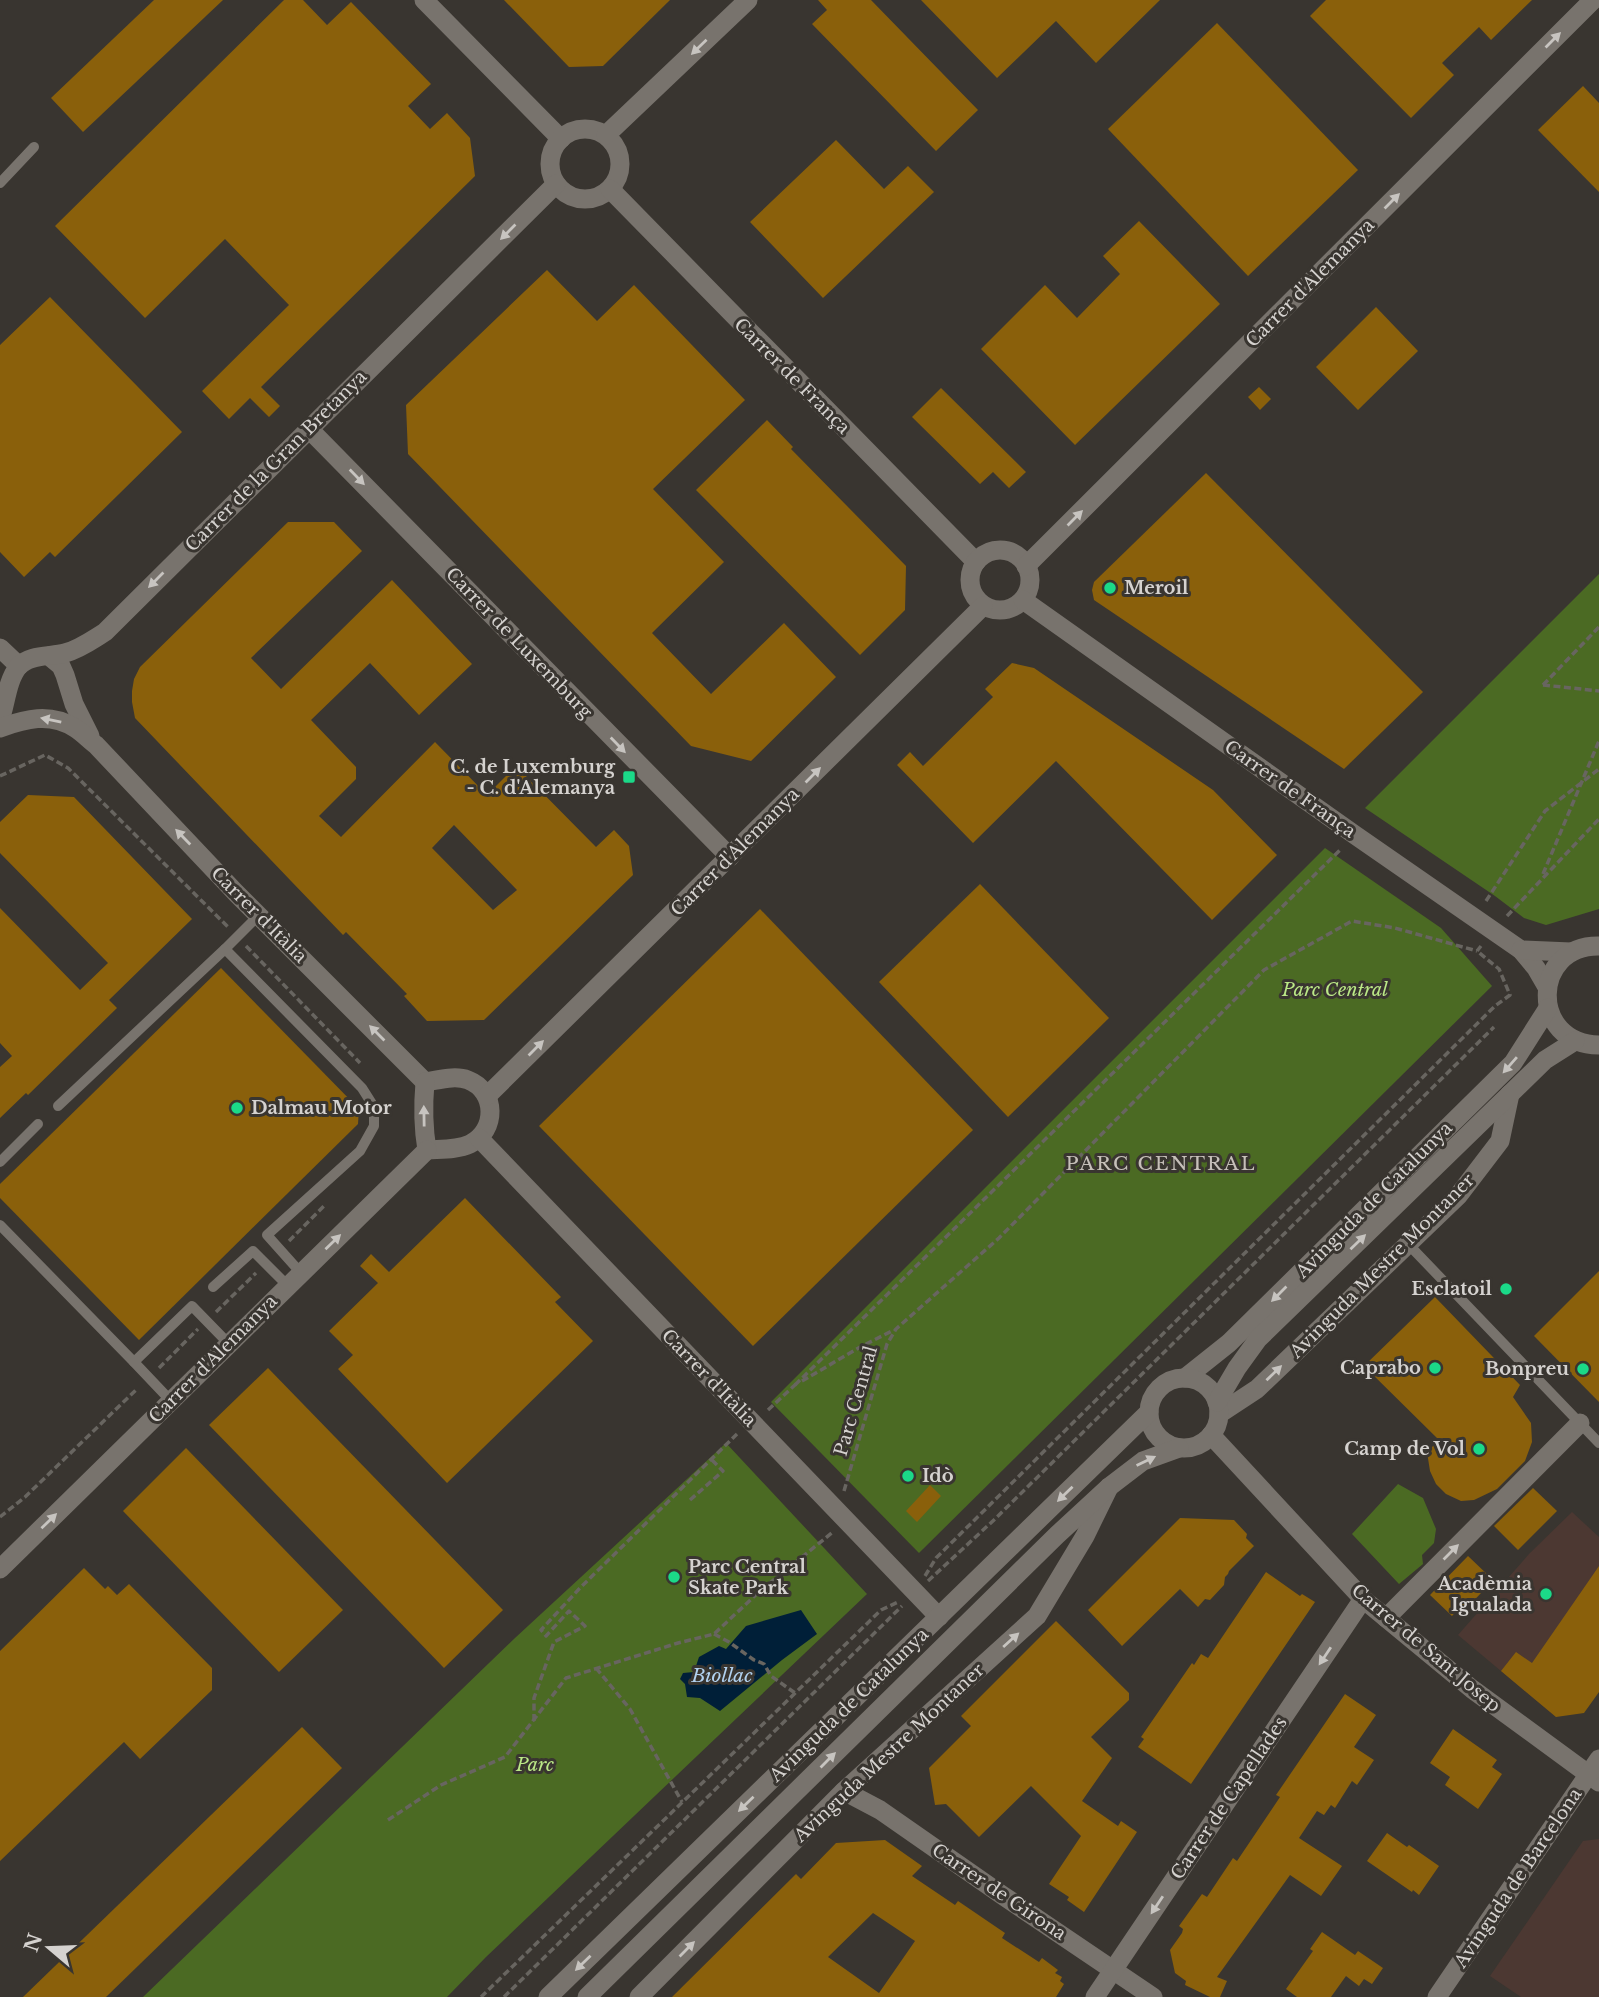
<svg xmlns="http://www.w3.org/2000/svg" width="1599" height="1997" font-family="'Libre Baskerville',serif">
  <rect width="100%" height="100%" fill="#393530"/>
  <!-- education -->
  <g fill="#4c3832">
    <polygon points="1572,1512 1599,1537 1599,1692 1556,1717 1458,1635 1529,1554"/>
    <polygon points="1599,1839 1599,1997 1521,1997 1490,1976 1583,1841"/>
  </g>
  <!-- green -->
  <g fill="#4b6a23">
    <polygon points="1599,574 1599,909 1546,925 1524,918 1495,896 1365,808"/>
    <polygon points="1325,848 1441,928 1492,986 919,1553 771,1402"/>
    <polygon points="726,1443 867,1594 486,1957 447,1997 143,1997 515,1638"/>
    <polygon points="1398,1484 1423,1498 1436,1529 1434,1543 1422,1555 1423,1564 1399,1584 1352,1534"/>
  </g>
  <!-- water -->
  <polygon fill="#001f38" points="801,1610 817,1634 782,1660 720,1711 700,1698 687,1697 685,1684 680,1679 683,1673 694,1672 699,1657 719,1646 726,1649 746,1626"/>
  <!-- building -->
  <g fill="#8a600b" fill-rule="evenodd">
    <polygon points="154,0 223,0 83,132 51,98"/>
    <polygon points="284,0 303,0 327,25 351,2 431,84 408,106 430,129 447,113 470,138 475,176 261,387 280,406 269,417 250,398 229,419 202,391 289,305 225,239 145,318 55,226"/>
    <polygon points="504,0 670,0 603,66 569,67"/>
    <polygon points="818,0 871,0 978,110 936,151 812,24 827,10"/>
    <polygon points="921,0 1160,0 1096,63 1056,21 997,78"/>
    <polygon points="1326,0 1532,0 1491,40 1479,27 1442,63 1454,75 1411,118 1310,16"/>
    <polygon points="1217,23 1358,170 1248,276 1108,129"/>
    <polygon points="1583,86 1599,103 1599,192 1538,130"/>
    <polygon points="836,140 884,189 908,166 934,192 823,298 750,222"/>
    <polygon points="1139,221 1220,304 1075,445 981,349 1045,285 1077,318 1120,274 1103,256"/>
    <polygon points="547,270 597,321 634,285 745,400 653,489 724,562 652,633 711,694 784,623 836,677 751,761 691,746 408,454 406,405"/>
    <polygon points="50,297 182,432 55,557 50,552 24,577 0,552 0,345"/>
    <polygon points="1376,307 1418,351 1358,410 1316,367"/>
    <polygon points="1259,387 1271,399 1260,410 1248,397"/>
    <polygon points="941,388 1026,472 1009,488 993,472 980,484 912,417"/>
    <polygon points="767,420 793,447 791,449 906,566 905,610 860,655 696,490"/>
    <polygon points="1206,473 1423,692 1344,769 1094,600 1092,590 1094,582"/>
    <path d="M288,522H334L362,551L251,658L281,689L392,580L472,664L419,715L370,663L311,720L356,767V779L319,816L341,837L435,742L487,795L516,766L596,847L614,830L629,846L633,875L484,1020L427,1021L404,996L407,994L346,932L343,935L291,881L135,718L132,702V691L134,679L140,667ZM454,825L517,890L493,910L432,848Z"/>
    <polygon points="1012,663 1034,668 1213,790 1277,855 1212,920 1056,761 973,843 897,765 910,752 923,766 993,697 985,689"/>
    <polygon points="28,795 74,797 192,919 109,1000 117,1008 28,1095 26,1093 0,1118 0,1067 12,1056 0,1043 0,908 80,990 108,963 0,853 0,822"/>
    <polygon points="980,884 1109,1018 1008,1117 879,982"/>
    <polygon points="760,909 973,1130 753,1346 539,1126"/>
    <polygon points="221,968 359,1109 358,1124 139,1340 0,1198 0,1184"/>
    <polygon points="465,1198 561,1297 555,1302 593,1341 447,1483 338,1369 353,1355 329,1331 378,1283 360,1266 371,1254 389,1272"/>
    <polygon points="1599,1271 1599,1402 1534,1336"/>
    <polygon points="1435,1297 1520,1385 1513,1397 1531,1423 1532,1442 1525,1461 1497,1489 1474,1500 1461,1501 1446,1494 1436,1484 1430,1471 1427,1452 1439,1440 1364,1366"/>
    <polygon points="268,1368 503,1610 444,1668 209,1425"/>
    <polygon points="186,1448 343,1610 279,1672 123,1511"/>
    <polygon points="930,1485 941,1496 917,1522 906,1511"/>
    <polygon points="1533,1488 1557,1511 1518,1550 1494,1526"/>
    <polygon points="1180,1518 1234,1520 1247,1534 1246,1538 1254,1546 1229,1571 1228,1574 1225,1577 1224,1585 1210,1600 1205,1599 1198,1607 1180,1589 1122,1646 1088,1610"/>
    <polygon points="1468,1556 1490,1577 1478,1590 1481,1593 1464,1611 1460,1607 1452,1616 1430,1595"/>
    <polygon points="1599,1566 1599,1692 1584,1713 1556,1717 1501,1671 1516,1652 1532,1663"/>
    <polygon points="84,1568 105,1589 108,1586 117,1595 129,1584 212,1668 212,1690 140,1759 124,1742 0,1861 0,1651"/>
    <polygon points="1266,1572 1300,1596 1302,1594 1315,1602 1191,1784 1138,1747 1144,1739 1141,1737 1192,1663 1194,1665 1201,1654 1208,1658"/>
    <polygon points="1056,1621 1129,1693 1129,1700 1091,1737 1112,1758 1082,1801 1118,1826 1121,1821 1137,1832 1084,1912 1067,1900 1069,1897 1049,1884 1081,1836 1031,1786 979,1837 946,1804 935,1805 929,1768 971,1726 961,1716"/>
    <polygon points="1345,1694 1376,1715 1354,1747 1374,1760 1357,1785 1352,1781 1335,1808 1331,1805 1324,1815 1317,1811 1299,1838 1342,1866 1321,1896 1290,1875 1217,1977 1227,1981 1220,1997 1210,1997 1185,1985 1186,1981 1175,1973 1170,1950 1182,1933 1183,1929 1179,1926 1202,1894 1207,1897 1233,1858 1237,1861 1280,1797 1276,1795"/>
    <polygon points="302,1727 342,1768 106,1997 23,1997"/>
    <polygon points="1453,1729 1497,1760 1492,1767 1502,1774 1478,1809 1445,1785 1450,1777 1430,1763"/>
    <polygon points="1387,1833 1407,1847 1409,1845 1439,1866 1419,1895 1413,1890 1412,1892 1367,1861"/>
    <path d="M885,1840L922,1866L912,1876L955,1905L958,1901L1005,1933L1002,1938L1039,1962L1042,1958L1058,1970L1055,1973L1062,1977L1060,1981L1064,1984L1056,1997H672L796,1874L801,1879L836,1843ZM873,1913L915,1941L879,1993L828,1957Z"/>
    <polygon points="1322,1932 1355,1955 1358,1951 1383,1968 1372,1984 1364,1979 1359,1986 1346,1976 1331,1997 1297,1997 1286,1989 1313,1951 1310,1949"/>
  </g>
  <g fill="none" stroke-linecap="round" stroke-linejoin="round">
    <!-- path -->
    <g stroke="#686560" stroke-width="3.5" stroke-dasharray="7 3.5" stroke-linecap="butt">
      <polyline points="1543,685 1599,627"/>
      <polyline points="1543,685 1599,691"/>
      <polyline points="0,776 45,755 68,768 229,928"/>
      <polyline points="1543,874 1599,741"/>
      <polyline points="1486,901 1545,811 1599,769"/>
      <polyline points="1507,916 1599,819"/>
      <polyline points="246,946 360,1063"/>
      <polyline points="289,1241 326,1204"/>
      <polyline points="216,1312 256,1273"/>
      <polyline points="159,1368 198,1329"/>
      <polyline points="802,1381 862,1346 894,1330"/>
      <polyline points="795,1385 1341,849"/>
      <polyline points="768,1410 796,1384"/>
      <polyline points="844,1491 887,1344 896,1329 999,1238 1264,970 1352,921 1395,928 1477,951"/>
      <polyline points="690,1500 723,1471 712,1460"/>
      <polyline points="0,1517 25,1497 138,1388"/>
      <polyline points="925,1576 936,1558 1495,1006 1510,995 1499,969 1477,951 1481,946"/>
      <polyline points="928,1581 995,1519 1494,1027"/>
      <polyline points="714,1634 729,1642 754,1660 764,1664 771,1676 795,1693"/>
      <polyline points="596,1668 630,1709 682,1802"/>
      <polyline points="534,1721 534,1698 554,1642 585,1626 569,1611 546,1636 541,1630 580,1588 737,1434"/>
      <polyline points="388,1820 441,1785 505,1757 566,1678 678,1643 714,1634 760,1591 833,1532"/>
      <polyline points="481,1997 881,1610 898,1602"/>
      <polyline points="504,1997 902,1606"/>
    </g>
    <!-- service -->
    <g stroke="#78736d" stroke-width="10">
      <polyline points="0,183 34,147"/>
      <polyline points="225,949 259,915"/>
      <polyline points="58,1106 225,949 362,1088 374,1107 374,1126 360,1151 267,1235 301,1273"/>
      <polyline points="0,1162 38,1124"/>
      <polyline points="0,1225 134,1362"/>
      <polyline points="1408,1244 1599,1443"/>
      <polyline points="213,1287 253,1251 288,1286"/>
      <polyline points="171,1401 134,1362 192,1306 229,1344"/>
    </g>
    <!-- minor -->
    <g stroke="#78736d" stroke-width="19">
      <polyline points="424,0 561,139"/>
      <circle cx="585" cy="164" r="35"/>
      <polyline points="606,135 748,0"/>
      <polyline points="610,189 976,562"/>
      <polyline points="309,429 730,857"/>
      <circle cx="1000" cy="580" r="30"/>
      <polyline points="1026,566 1593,0"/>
      <polyline points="1023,600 1355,835 1521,950 1536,968 1547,987"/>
      <polyline points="0,648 19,666"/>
      <polyline points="49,656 61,666 65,675 74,704 90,736"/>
      <path d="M0,720C6,703 7,681 18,667C29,654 51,657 65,653C80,649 92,640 105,632L556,184"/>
      <path d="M0,728C25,719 50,712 75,728C82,732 89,740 96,745L236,893L425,1082"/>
      <polyline points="1521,950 1571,952"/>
      <path d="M425,1082C439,1080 455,1075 468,1080C497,1091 497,1131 470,1144C457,1150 441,1149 427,1150"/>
      <path d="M425,1082C423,1105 423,1127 427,1150"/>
      <polyline points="487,1096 983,606"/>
      <polyline points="479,1138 939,1617"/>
      <polyline points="1219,1414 1257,1389 1458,1196 1500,1141 1510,1094"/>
      <polyline points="1211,1435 1363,1599 1472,1689 1599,1782"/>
      <polyline points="0,1569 427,1150"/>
      <polyline points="1386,1618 1580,1423"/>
      <polyline points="844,1791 880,1810 1002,1895 1153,1997"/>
      <polyline points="639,1997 844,1791 1037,1616 1085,1536 1109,1487"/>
      <polyline points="1095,1997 1363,1599"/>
      <polyline points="1437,1997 1599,1759"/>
    </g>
    <!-- tertiary -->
    <g stroke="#78736d" stroke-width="19">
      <path d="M1599,946C1531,945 1529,1044 1599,1045"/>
      <polyline points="1185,1378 1229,1343 1513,1063 1548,1008"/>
      <circle cx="1184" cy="1413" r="35"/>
      <polyline points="1217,1402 1237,1368 1258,1339 1545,1060 1575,1041"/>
      <polyline points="548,1997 1149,1412"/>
      <polyline points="587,1997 1057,1535 1109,1487 1143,1461 1179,1448"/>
    </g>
  </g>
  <!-- one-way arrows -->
  <defs><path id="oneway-solid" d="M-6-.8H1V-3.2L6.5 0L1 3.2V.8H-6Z" transform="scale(1.75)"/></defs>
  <g fill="#c7c4c0">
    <use href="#oneway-solid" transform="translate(1553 40) rotate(-45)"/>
    <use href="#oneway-solid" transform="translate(699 47) rotate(136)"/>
    <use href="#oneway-solid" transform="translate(1392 201) rotate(-45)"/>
    <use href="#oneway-solid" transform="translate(508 232) rotate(135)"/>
    <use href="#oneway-solid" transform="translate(357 477) rotate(46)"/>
    <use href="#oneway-solid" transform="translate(1075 518) rotate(-45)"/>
    <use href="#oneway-solid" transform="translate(156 580) rotate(135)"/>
    <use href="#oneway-solid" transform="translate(51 720) rotate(-168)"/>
    <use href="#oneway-solid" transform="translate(618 745) rotate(46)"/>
    <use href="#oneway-solid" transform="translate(813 775) rotate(-45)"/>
    <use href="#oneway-solid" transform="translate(183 837) rotate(-134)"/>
    <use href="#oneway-solid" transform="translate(377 1033) rotate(-135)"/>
    <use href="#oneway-solid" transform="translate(536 1048) rotate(-45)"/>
    <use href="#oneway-solid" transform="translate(1510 1065) rotate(131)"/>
    <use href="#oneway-solid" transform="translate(424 1116) rotate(-91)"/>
    <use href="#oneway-solid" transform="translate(333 1242) rotate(-44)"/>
    <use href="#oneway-solid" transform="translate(1358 1242) rotate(-44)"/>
    <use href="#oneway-solid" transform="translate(1279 1294) rotate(135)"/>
    <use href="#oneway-solid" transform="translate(1274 1373) rotate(-44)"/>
    <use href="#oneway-solid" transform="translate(1146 1461) rotate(-26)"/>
    <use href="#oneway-solid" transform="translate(1065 1494) rotate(136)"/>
    <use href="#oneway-solid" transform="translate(49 1521) rotate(-44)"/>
    <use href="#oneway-solid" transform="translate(1451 1552) rotate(-45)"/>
    <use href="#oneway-solid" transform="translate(1011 1640) rotate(-42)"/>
    <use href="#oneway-solid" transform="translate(1325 1656) rotate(124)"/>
    <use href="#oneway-solid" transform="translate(828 1760) rotate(-45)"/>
    <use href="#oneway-solid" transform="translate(746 1804) rotate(136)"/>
    <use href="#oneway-solid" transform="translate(1157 1905) rotate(124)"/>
    <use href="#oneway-solid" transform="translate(687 1949) rotate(-45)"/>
    <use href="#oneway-solid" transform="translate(583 1963) rotate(136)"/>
  </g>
  <!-- markers -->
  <g fill="#1bd988" stroke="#393530" stroke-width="2.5">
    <circle cx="1110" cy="588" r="7"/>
    <rect x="622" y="770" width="14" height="14" rx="3.5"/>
    <circle cx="237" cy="1108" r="7"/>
    <circle cx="1506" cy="1289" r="7"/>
    <circle cx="1435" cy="1368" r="7"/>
    <circle cx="1583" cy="1369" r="7"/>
    <circle cx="1479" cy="1449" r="7"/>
    <circle cx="908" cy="1476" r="7"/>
    <circle cx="674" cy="1577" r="7"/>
    <circle cx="1546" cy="1594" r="7"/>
  </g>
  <g text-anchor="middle" stroke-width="6" stroke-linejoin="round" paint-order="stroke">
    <!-- street labels -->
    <g font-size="18" fill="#d5d2cf" stroke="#393530">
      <text transform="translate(1310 283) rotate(-45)" y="6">Carrer d'Alemanya</text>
      <text transform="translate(792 376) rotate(45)" y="6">Carrer de França</text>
      <text transform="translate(276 461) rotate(-45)" y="6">Carrer de la Gran Bretanya</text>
      <text transform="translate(519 643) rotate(46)" y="6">Carrer de Luxemburg</text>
      <text transform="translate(1290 789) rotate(35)" y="6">Carrer de França</text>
      <text transform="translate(735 852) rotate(-45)" y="6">Carrer d'Alemanya</text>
      <text transform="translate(259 915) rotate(45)" y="6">Carrer d'Itàlia</text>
      <text transform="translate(1374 1200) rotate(-45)" y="6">Avinguda de Catalunya</text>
      <text transform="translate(1382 1266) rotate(-45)" y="6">Avinguda Mestre Montaner</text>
      <text transform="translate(213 1359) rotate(-45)" y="6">Carrer d'Alemanya</text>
      <text transform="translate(709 1378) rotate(46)" y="6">Carrer d'Itàlia</text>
      <text transform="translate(856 1401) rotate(-74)" y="6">Parc Central</text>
      <text transform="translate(1426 1648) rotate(40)" y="6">Carrer de Sant Josep</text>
      <text transform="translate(849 1705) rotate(-44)" y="6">Avinguda de Catalunya</text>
      <text transform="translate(889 1753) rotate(-43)" y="6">Avinguda Mestre Montaner</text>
      <text transform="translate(1229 1798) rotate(-56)" y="6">Carrer de Capellades</text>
      <text transform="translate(1518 1878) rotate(-56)" y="6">Avinguda de Barcelona</text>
      <text transform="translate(999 1892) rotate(34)" y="6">Carrer de Girona</text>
    </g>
    <!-- poi labels -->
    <g font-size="18" font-weight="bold" fill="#d5d2cf" stroke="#393530" text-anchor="end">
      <text x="1124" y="594" text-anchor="start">Meroil</text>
      <text x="615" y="773">C. de Luxemburg<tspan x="615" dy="21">- C. d'Alemanya</tspan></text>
      <text x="251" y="1114" text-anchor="start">Dalmau Motor</text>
      <text x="1492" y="1295">Esclatoil</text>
      <text x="1421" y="1374">Caprabo</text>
      <text x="1569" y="1375">Bonpreu</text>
      <text x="1465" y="1455">Camp de Vol</text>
      <text x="922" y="1482" text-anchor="start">Idò</text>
      <text x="688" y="1573" text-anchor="start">Parc Central<tspan x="688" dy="21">Skate Park</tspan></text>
      <text x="1532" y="1590">Acadèmia<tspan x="1532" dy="21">Igualada</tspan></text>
    </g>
    <!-- park labels -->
    <g font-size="18" font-style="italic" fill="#bbe987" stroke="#393530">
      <text x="1335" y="996">Parc Central</text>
      <text x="535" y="1771">Parc</text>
    </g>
    <!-- neighbourhood labels -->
    <g font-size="19" letter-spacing="2" fill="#c6c0b9" stroke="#393530">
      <text x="1161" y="1170">PARC CENTRAL</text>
    </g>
    <!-- water labels -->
    <g font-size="19" font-style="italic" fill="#b1d1ef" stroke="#393530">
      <text x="722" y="1682">Biollac</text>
    </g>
  </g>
  <!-- north arrow -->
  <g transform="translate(49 1948) rotate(289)" stroke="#393530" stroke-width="5" paint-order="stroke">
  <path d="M0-5L12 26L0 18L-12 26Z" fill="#d5d2cf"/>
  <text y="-10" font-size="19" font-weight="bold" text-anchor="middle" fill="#d5d2cf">N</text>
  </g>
</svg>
